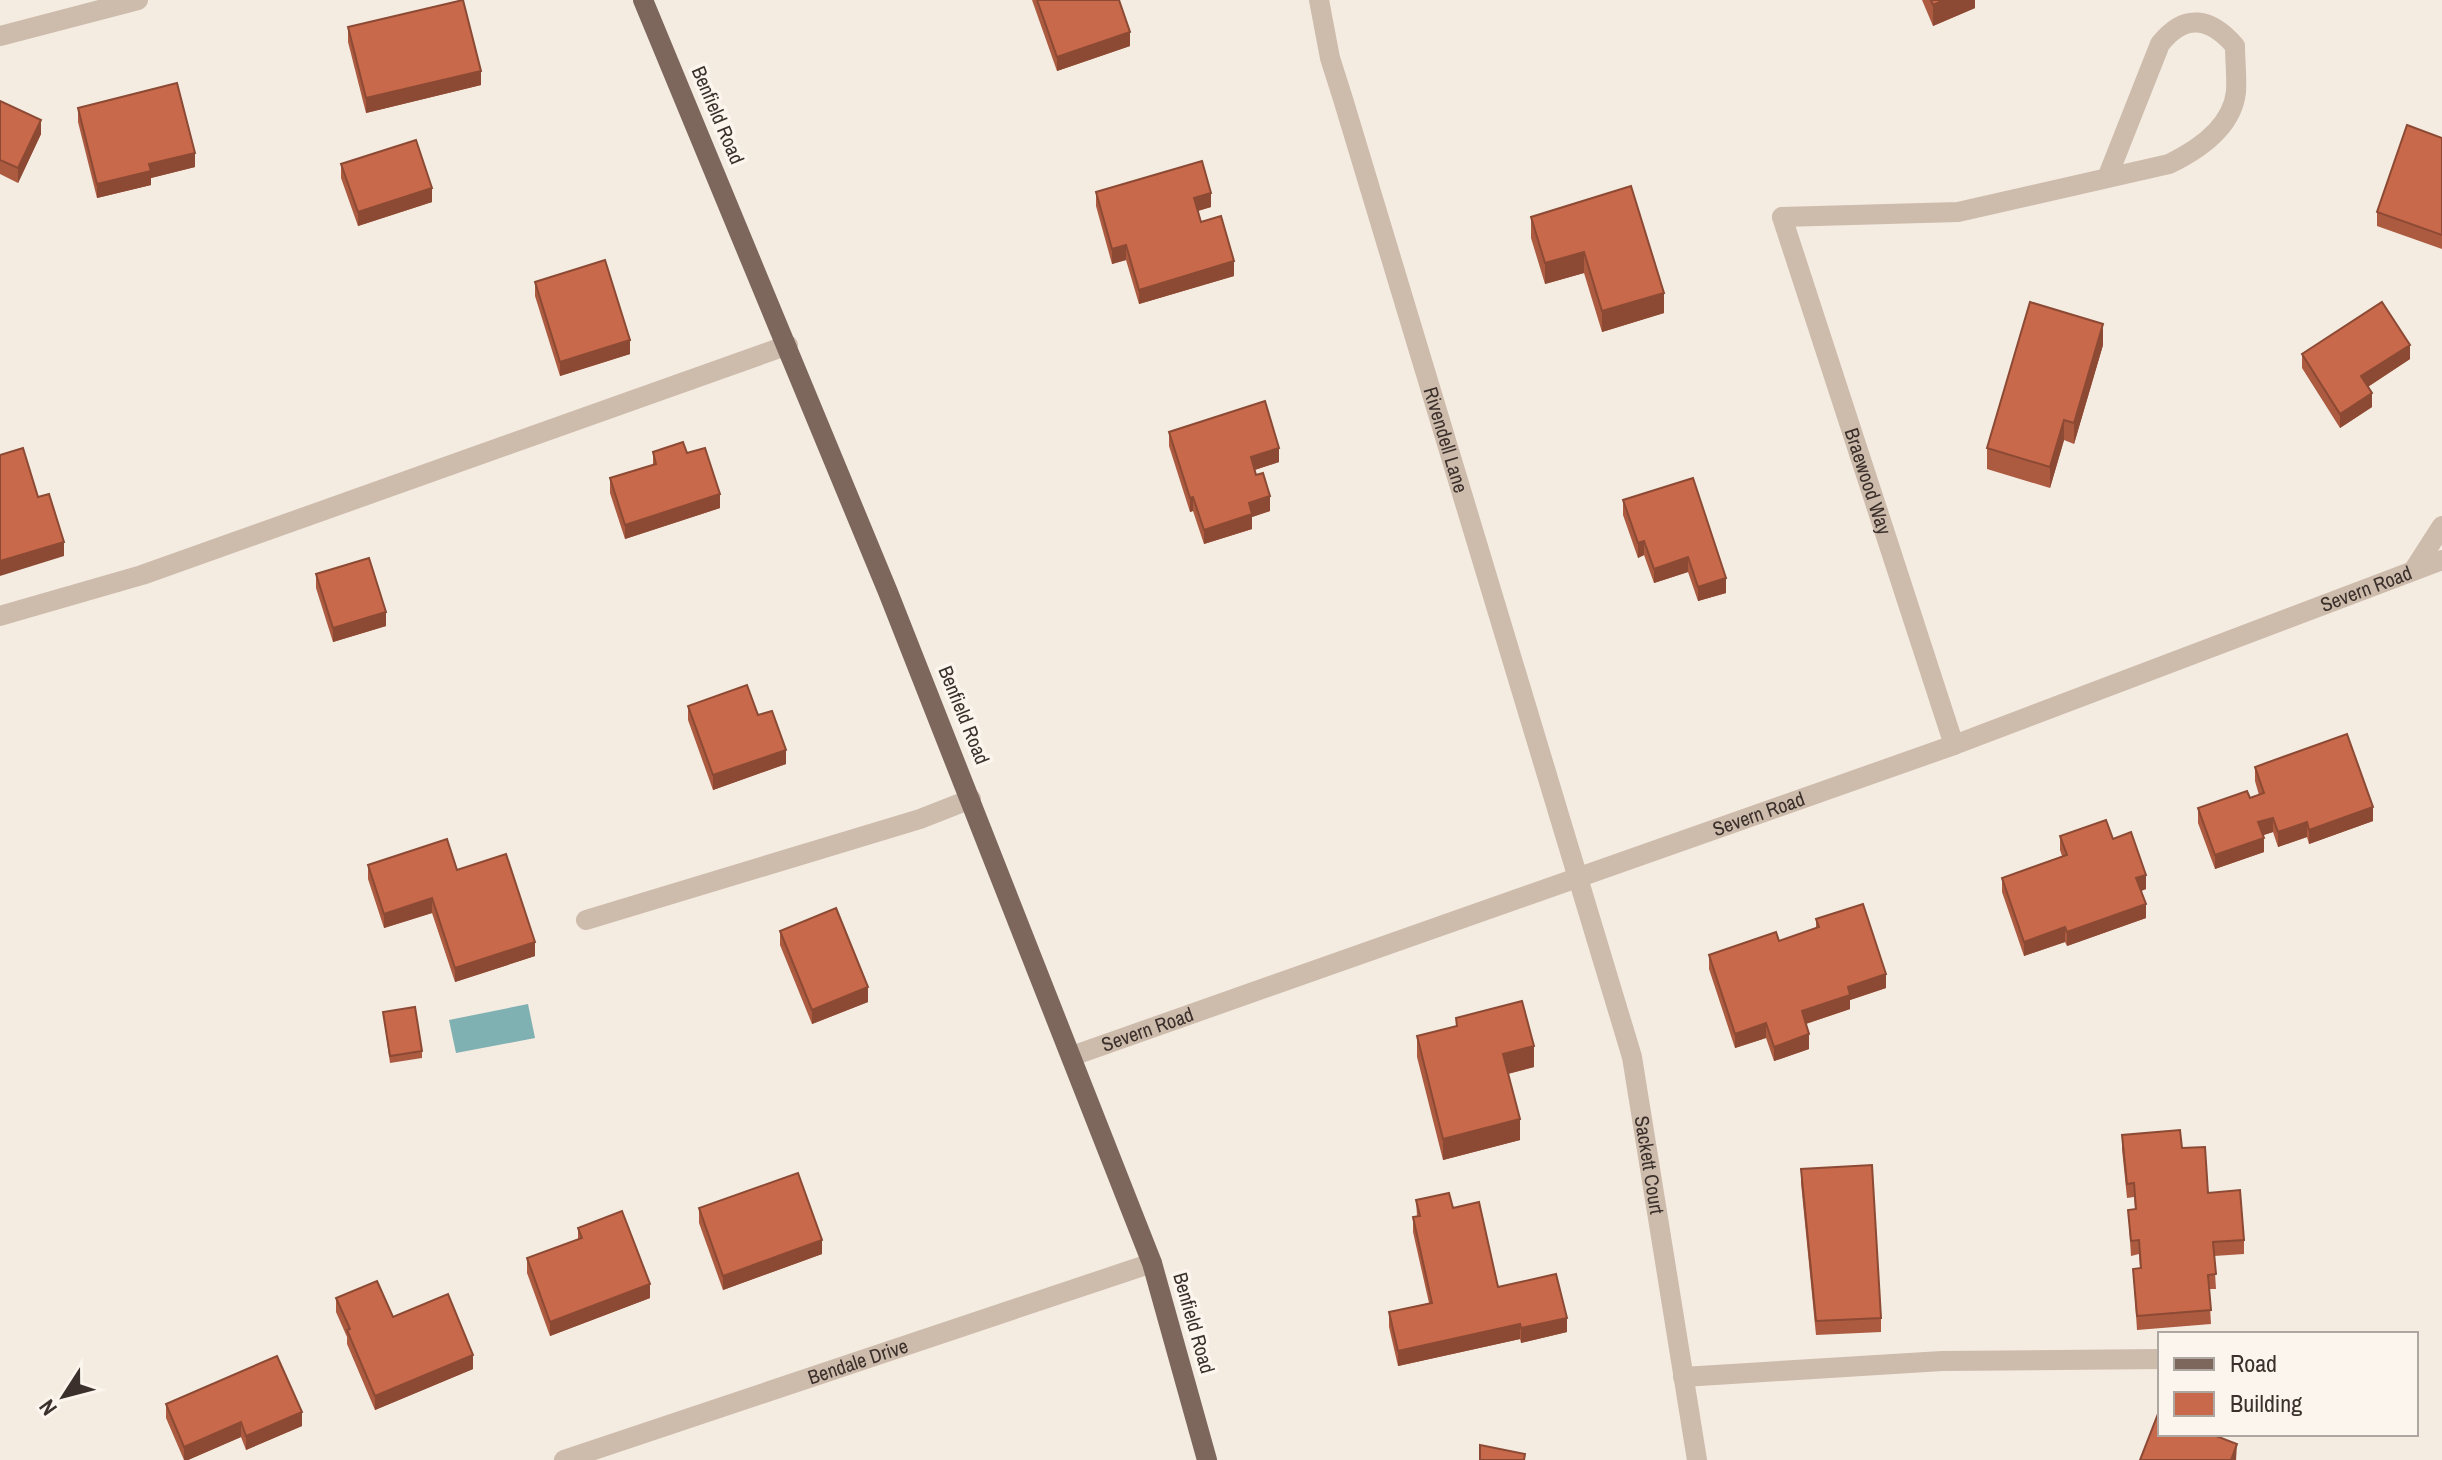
<svg xmlns="http://www.w3.org/2000/svg" width="2442" height="1460" font-family="'Archivo Narrow',sans-serif">
  <rect width="100%" height="100%" fill="#f4ebe1"/>
  <!-- water -->
  <polygon fill="#7fb0b2" points="528,1004 535,1038 456,1053 449,1020"/>
  <g fill="none" stroke-linecap="round" stroke-linejoin="round">
    <!-- service -->
    <g stroke="#cdbbac" stroke-width="20">
      <path d="M1782,217L1958,212L2169,164C2198,150 2232,127 2236,92C2237,77 2235,61 2235,46C2211,18 2185,12 2160,44L2107,178"/>
      <polyline points="0,616 142,575 788,345"/>
      <polyline points="586,920 920,819 971,799"/>
      <polyline points="1683,1377 1942,1361 2160,1359"/>
    </g>
    <!-- minor -->
    <g stroke="#cdbbac" stroke-width="20">
      <path id="s1" d="M1319,0L1330,58L1343,99L1632,1057L1697,1460"/>
      <polyline points="0,36 138,0"/>
      <path id="s2" d="M1782,217L1954,745"/>
      <polyline points="2415,568 2442,526"/>
      <path id="s3" d="M1072,1056L1954,745L2442,560"/>
      <path id="s4" d="M564,1460L1152,1263"/>
    </g>
    <!-- primary -->
    <polyline stroke="#7d675c" stroke-width="20" points="643,0 888,592 1152,1263 1207,1460"/>
  </g>
  <!-- wall -->
  <g fill="#ac5a40">
    <polygon points="1032,0 1119,0 1130,46 1057,71"/>
    <polygon points="1922,0 1975,0 1975,8 1933,26"/>
    <polygon points="348,27 481,85 366,113 348,42"/>
    <polygon points="0,101 41,134 18,183 0,174"/>
    <polygon points="78,108 195,167 151,178 151,185 97,198 78,122"/>
    <polygon points="2442,138 2442,249 2377,226 2377,212"/>
    <polygon points="341,164 432,202 358,226 341,178"/>
    <polygon points="1631,186 1664,313 1602,332 1584,273 1545,284 1531,238 1531,217"/>
    <polygon points="1096,192 1211,207 1198,211 1201,222 1234,276 1139,304 1126,260 1112,264 1096,206"/>
    <polygon points="535,282 630,354 560,376 535,296"/>
    <polygon points="2103,345 2074,444 2064,440 2050,488 1987,469 1987,448"/>
    <polygon points="2302,354 2410,359 2368,387 2372,407 2340,428 2302,368"/>
    <polygon points="1169,432 1279,462 1255,470 1270,511 1252,517 1252,529 1204,544 1193,511 1190,512 1169,446"/>
    <polygon points="653,452 687,453 720,508 625,539 610,493 610,478 653,465"/>
    <polygon points="1623,500 1726,593 1698,601 1688,572 1654,583 1644,555 1638,558 1623,515"/>
    <polygon points="316,574 386,626 333,642 316,588"/>
    <polygon points="688,706 786,764 713,790 688,720"/>
    <polygon points="2255,767 2373,821 2309,844 2307,837 2278,847 2273,832 2263,835 2264,852 2215,869 2198,823 2198,808 2250,798 2259,795 2255,781"/>
    <polygon points="2060,836 2113,839 2146,889 2141,891 2146,918 2067,946 2065,942 2024,956 2002,892 2002,878 2062,856 2060,850"/>
    <polygon points="368,865 457,870 535,956 455,982 432,913 384,928 368,879"/>
    <polygon points="1816,919 1886,988 1850,1000 1850,1009 1806,1024 1809,1049 1774,1061 1766,1038 1735,1048 1709,969 1709,955 1779,941 1816,928"/>
    <polygon points="780,931 868,1002 812,1024 780,945"/>
    <polygon points="383,1012 422,1051 422,1058 390,1063"/>
    <polygon points="1456,1018 1534,1067 1508,1074 1520,1140 1443,1160 1417,1057 1417,1036 1456,1026"/>
    <polygon points="2122,1135 2182,1148 2208,1193 2244,1240 2244,1254 2214,1256 2216,1289 2209,1289 2211,1324 2137,1330 2133,1269 2140,1268 2139,1254 2131,1256 2128,1210 2135,1209 2134,1197 2127,1198 2122,1149"/>
    <polygon points="1801,1169 1881,1318 1881,1332 1816,1335 1801,1183"/>
    <polygon points="1416,1200 1453,1208 1498,1287 1567,1332 1521,1343 1520,1339 1398,1366 1389,1327 1389,1312 1429,1303 1413,1232 1413,1217 1417,1216"/>
    <polygon points="699,1208 822,1254 723,1290 699,1223"/>
    <polygon points="578,1228 650,1298 550,1336 527,1273 527,1258 578,1239"/>
    <polygon points="336,1298 393,1317 473,1369 375,1410 347,1344 347,1337 336,1312"/>
    <polygon points="166,1404 302,1426 246,1450 241,1437 188,1460 184,1460 166,1418"/>
  </g>
  <!-- shaded-wall -->
  <g fill="#8c4a34">
    <polygon points="1944,0 1975,0 1975,8 1933,26 1933,5"/>
    <polygon points="1130,32 1130,46 1057,71 1057,57"/>
    <polygon points="481,71 481,85 366,113 366,98"/>
    <polygon points="41,120 41,134 18,183 18,168"/>
    <polygon points="195,153 195,167 151,178 151,185 97,198 97,184 149,164"/>
    <polygon points="432,188 432,202 358,226 358,212"/>
    <polygon points="1211,193 1211,207 1194,212 1194,198"/>
    <polygon points="1126,245 1126,260 1112,264 1112,249"/>
    <polygon points="1584,252 1584,273 1545,284 1545,263"/>
    <polygon points="1234,261 1234,276 1139,304 1139,290"/>
    <polygon points="1664,293 1664,313 1602,332 1602,311"/>
    <polygon points="2103,324 2103,345 2074,444 2074,423"/>
    <polygon points="630,340 630,354 560,376 560,362"/>
    <polygon points="2410,345 2410,359 2361,391 2361,376"/>
    <polygon points="2372,393 2372,407 2340,428 2340,414"/>
    <polygon points="2064,420 2064,440 2050,488 2050,467"/>
    <polygon points="1279,448 1279,462 1251,471 1251,457"/>
    <polygon points="720,494 720,508 625,539 625,525"/>
    <polygon points="1270,496 1270,511 1252,517 1252,529 1204,544 1204,530 1249,503"/>
    <polygon points="1193,497 1193,511 1190,512 1190,498"/>
    <polygon points="1644,541 1644,555 1638,558 1638,543"/>
    <polygon points="64,542 64,556 0,576 0,561"/>
    <polygon points="1688,557 1688,572 1654,583 1654,569"/>
    <polygon points="1726,578 1726,593 1698,601 1698,587"/>
    <polygon points="386,612 386,626 333,642 333,628"/>
    <polygon points="786,750 786,764 713,790 713,775"/>
    <polygon points="2373,807 2373,821 2309,844 2309,830"/>
    <polygon points="2273,818 2273,832 2258,837 2258,822"/>
    <polygon points="2307,822 2307,837 2278,847 2278,832"/>
    <polygon points="2264,838 2264,852 2215,869 2215,855"/>
    <polygon points="2146,875 2146,889 2136,893 2136,878"/>
    <polygon points="432,898 432,913 384,928 384,914"/>
    <polygon points="2146,904 2146,918 2067,946 2067,932"/>
    <polygon points="2065,927 2065,942 2024,956 2024,942"/>
    <polygon points="535,942 535,956 455,982 455,968"/>
    <polygon points="1886,974 1886,988 1850,1000 1850,1009 1802,1025 1802,1011 1848,987"/>
    <polygon points="868,987 868,1002 812,1024 812,1010"/>
    <polygon points="1766,1023 1766,1038 1735,1048 1735,1034"/>
    <polygon points="1809,1034 1809,1049 1774,1061 1774,1047"/>
    <polygon points="1534,1046 1534,1067 1503,1075 1503,1054"/>
    <polygon points="1520,1119 1520,1140 1443,1160 1443,1139"/>
    <polygon points="822,1240 822,1254 723,1290 723,1276"/>
    <polygon points="650,1284 650,1298 550,1336 550,1322"/>
    <polygon points="1567,1318 1567,1332 1521,1343 1521,1328"/>
    <polygon points="1520,1324 1520,1339 1398,1366 1398,1351"/>
    <polygon points="473,1355 473,1369 375,1410 375,1396"/>
    <polygon points="302,1412 302,1426 246,1450 246,1436"/>
    <polygon points="241,1422 241,1437 188,1460 184,1460 184,1447"/>
    <polygon points="2237,1444 2236,1460 2231,1460"/>
  </g>
  <!-- building -->
  <g fill="#c8694b" stroke="#8c4a34" stroke-width="2">
    <polygon points="463,0 481,71 366,98 348,27"/>
    <polygon points="1037,0 1119,0 1130,32 1057,57"/>
    <polygon points="1931,0 1944,0 1933,5"/>
    <polygon points="177,83 195,153 149,164 151,171 97,184 78,108"/>
    <polygon points="0,101 41,120 18,168 0,160"/>
    <polygon points="2407,125 2442,138 2442,235 2377,212"/>
    <polygon points="416,140 432,188 358,212 341,164"/>
    <polygon points="1202,161 1211,193 1194,198 1201,222 1221,216 1234,261 1139,290 1126,245 1112,249 1096,192"/>
    <polygon points="1631,186 1664,293 1602,311 1584,252 1545,263 1531,217"/>
    <polygon points="605,260 630,340 560,362 535,282"/>
    <polygon points="2030,302 2103,324 2074,423 2064,420 2050,467 1987,448"/>
    <polygon points="2382,302 2410,345 2361,376 2372,393 2340,414 2302,354"/>
    <polygon points="1265,401 1279,448 1251,457 1256,475 1263,473 1270,496 1249,503 1252,514 1204,530 1193,497 1190,498 1169,432"/>
    <polygon points="683,442 687,453 705,448 720,494 625,525 610,478 656,464 653,452"/>
    <polygon points="23,448 38,497 49,494 64,542 0,561 0,455"/>
    <polygon points="1693,478 1726,578 1698,587 1688,557 1654,569 1644,541 1638,543 1623,500"/>
    <polygon points="369,558 386,612 333,628 316,574"/>
    <polygon points="747,685 758,715 772,711 786,750 713,775 688,706"/>
    <polygon points="2347,734 2373,807 2309,830 2307,822 2278,832 2273,818 2258,822 2264,838 2215,855 2198,808 2247,791 2250,798 2264,793 2255,767"/>
    <polygon points="2106,820 2113,839 2131,832 2146,875 2136,878 2146,904 2067,932 2065,927 2024,942 2002,878 2067,855 2060,836"/>
    <polygon points="447,839 457,870 506,854 535,942 455,968 432,898 384,914 368,865"/>
    <polygon points="1863,904 1886,974 1848,987 1850,995 1802,1011 1809,1034 1774,1047 1766,1023 1735,1034 1709,955 1776,932 1779,941 1819,927 1816,919"/>
    <polygon points="836,908 868,987 812,1010 780,931"/>
    <polygon points="1522,1001 1534,1046 1503,1054 1520,1119 1443,1139 1417,1036 1457,1026 1456,1018"/>
    <polygon points="415,1007 422,1051 390,1056 383,1012"/>
    <polygon points="2180,1130 2182,1148 2205,1147 2208,1193 2240,1190 2244,1240 2213,1242 2216,1274 2208,1275 2211,1310 2137,1316 2133,1269 2141,1268 2139,1240 2131,1241 2128,1210 2136,1209 2134,1183 2127,1184 2122,1135"/>
    <polygon points="1872,1165 1881,1318 1816,1321 1801,1169"/>
    <polygon points="798,1173 822,1240 723,1276 699,1208"/>
    <polygon points="1449,1193 1453,1208 1479,1202 1498,1287 1556,1274 1567,1318 1521,1328 1520,1324 1398,1351 1389,1312 1432,1303 1413,1217 1420,1216 1416,1200"/>
    <polygon points="622,1211 650,1284 550,1322 527,1258 582,1238 578,1228"/>
    <polygon points="377,1281 393,1317 448,1294 473,1355 375,1396 347,1330 350,1329 336,1298"/>
    <polygon points="277,1356 302,1412 246,1436 241,1422 184,1447 166,1404"/>
    <polygon points="2158,1414 2160,1415 2160,1434 2211,1434 2237,1444 2231,1460 2140,1460"/>
    <polygon points="1480,1445 1525,1454 1524,1460 1480,1460"/>
  </g>
  <g text-anchor="middle" stroke-width="7" stroke-linejoin="round" paint-order="stroke">
    <!-- street labels -->
    <g font-size="20" fill="#3b302b" stroke="#fbf5ee">
      <text transform="translate(718 115) rotate(67)" y="7">Benfield Road</text>
      <text dy="7" stroke="none"><textPath href="#s1" startOffset="458">Rivendell Lane</textPath></text>
      <text dy="7" stroke="none"><textPath href="#s2" startOffset="278">Braewood Way</textPath></text>
      <text dy="7" stroke="none"><textPath href="#s3" startOffset="1376">Severn Road</textPath></text>
      <text transform="translate(964 715) rotate(68)" y="7">Benfield Road</text>
      <text dy="7" stroke="none"><textPath href="#s3" startOffset="728">Severn Road</textPath></text>
      <text dy="7" stroke="none"><textPath href="#s3" startOffset="80">Severn Road</textPath></text>
      <text dy="7" stroke="none"><textPath href="#s1" startOffset="1212">Sackett Court</textPath></text>
      <text transform="translate(1194 1323) rotate(74)" y="7">Benfield Road</text>
      <text dy="7" stroke="none"><textPath href="#s4" startOffset="310">Bendale Drive</textPath></text>
    </g>
  </g>
  <!-- legend -->
  <rect x="2158" y="1332" width="260" height="104" fill="#fbf5ee" stroke="#aea6a0" stroke-width="2"/>
  <rect x="2174" y="1358" width="40" height="12" fill="#7d675c" stroke="#aea6a0" stroke-width="2"/>
  <text x="2230" y="1372" font-size="24" fill="#3b302b">Road</text>
  <rect x="2174" y="1392" width="40" height="24" fill="#c8694b" stroke="#aea6a0" stroke-width="2"/>
  <text x="2230" y="1412" font-size="24" fill="#3b302b">Building</text>
  <!-- north arrow -->
  <g transform="translate(64 1396) rotate(234)" stroke="#fbf5ee" stroke-width="6" paint-order="stroke">
  <path d="M0-6L14 30L0 20L-14 30Z" fill="#3b302b"/>
  <text y="-12" font-size="22" font-weight="bold" text-anchor="middle" fill="#3b302b">N</text>
  </g>
</svg>
